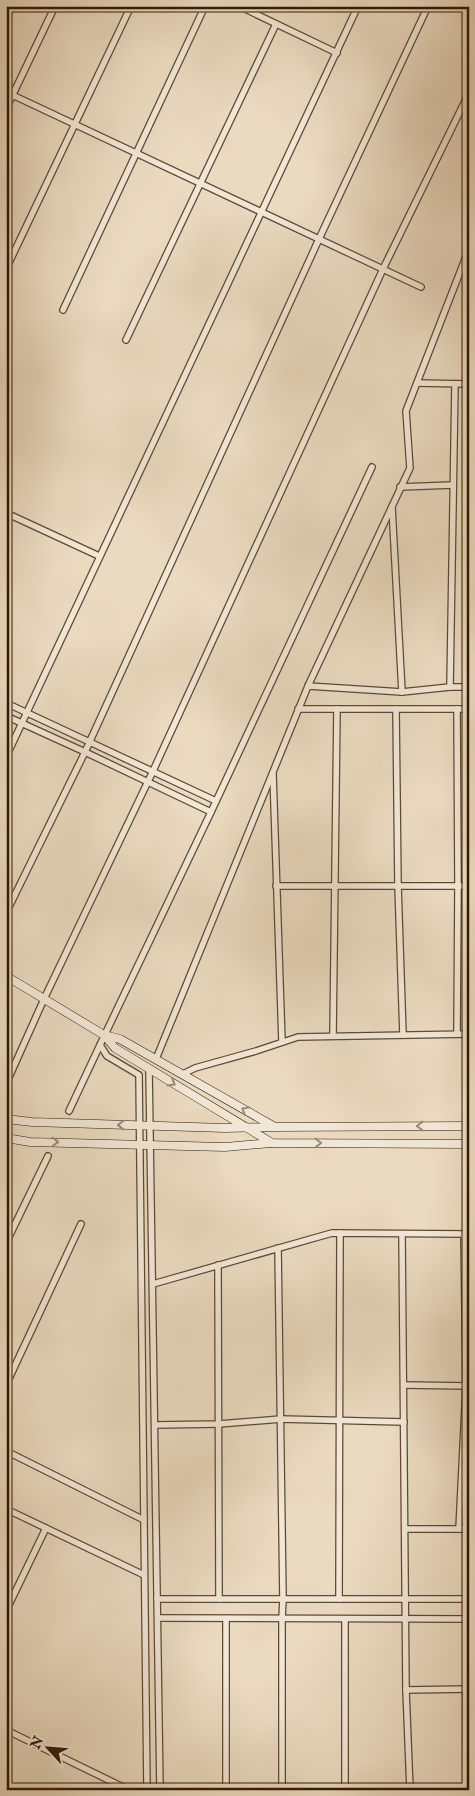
<svg xmlns="http://www.w3.org/2000/svg" width="475" height="1796" font-family="'IM FELL English',serif">
  <rect width="100%" height="100%" fill="#eadac0"/>
  <filter id="stains"><feTurbulence type="fractalNoise" baseFrequency=".004" numOctaves="4"/><feColorMatrix values="0 0 0 0 .2 0 0 0 0 .09 0 0 0 0 .02 0 0 0 .5 -.17"/></filter>
  <radialGradient id="worn" r=".72"><stop offset=".6" stop-color="#630" stop-opacity="0"/><stop offset="1" stop-color="#630" stop-opacity=".3"/></radialGradient>
  <g fill="none" stroke-linecap="round" stroke-linejoin="round">
    <!-- street casing -->
    <g stroke="#5f4831" stroke-width="8">
      <g id="street">
        <polyline points="239,6 337,53"/>
        <polyline points="6,92 421,287"/>
        <polyline points="6,109 55,6"/>
        <polyline points="6,269 131,6"/>
        <polyline points="63,310 205,6"/>
        <polyline points="126,340 276,24"/>
        <polyline points="417,383 469,384"/>
        <polyline points="400,487 453,485"/>
        <polyline points="392,507 402,692"/>
        <polyline points="6,513 99,556"/>
        <polyline points="308,686 402,692 450,687 469,687"/>
        <polyline points="450,687 455,384"/>
        <polyline points="6,703 216,801"/>
        <polyline points="298,709 469,709"/>
        <polyline points="396,709 398,886 403,1035"/>
        <polyline points="6,716 85,752 211,812"/>
        <polyline points="6,757 358,6"/>
        <polyline points="273,774 282,1042"/>
        <polyline points="276,886 469,886"/>
        <polyline points="6,913 85,752 319,239 428,6"/>
        <polyline points="457,1034 458,886 457,709"/>
        <polyline points="333,1036 337,709"/>
        <polyline points="156,1059 308,686 410,468 406,411 469,249"/>
        <polyline points="149,1069 160,1790"/>
        <polyline points="183,1074 195,1068 256,1051 298,1037 469,1034"/>
        <polyline points="6,1084 44,999 153,771 383,269 469,93"/>
        <polyline points="69,1111 100,1045"/>
        <polyline points="402,1234 406,1690 410,1790"/>
        <polyline points="6,1243 48,1156"/>
        <polyline points="278,1248 283,1599 282,1619 282,1790"/>
        <polyline points="218,1265 219,1599"/>
        <polyline points="153,1284 332,1233 469,1234"/>
        <polyline points="6,1385 81,1224"/>
        <polyline points="404,1385 469,1386"/>
        <polyline points="155,1425 219,1424 281,1419 404,1422"/>
        <polyline points="6,1451 144,1520"/>
        <polyline points="6,1509 144,1575"/>
        <polyline points="406,1529 469,1529"/>
        <polyline points="459,1529 466,1386 464,1234"/>
        <polyline points="157,1599 469,1599"/>
        <polyline points="339,1599 340,1233"/>
        <polyline points="6,1611 46,1528"/>
        <polyline points="158,1618 469,1619"/>
        <polyline points="345,1619 345,1790"/>
        <polyline points="466,1689 467,1790"/>
        <polyline points="406,1690 469,1689"/>
        <polyline points="6,1730 129,1790"/>
        <polyline points="147,1790 139,1075 107,1056 100,1045 211,812 372,467"/>
        <polyline points="226,1790 226,1619"/>
      </g>
    </g>
    <!-- secondary casing -->
    <g stroke="#311801" stroke-width="9">
      <g id="secondary">
        <polyline points="6,976 104,1035 120,1039 275,1127 469,1126"/>
        <polyline points="104,1035 115,1048 272,1143 469,1144"/>
        <polyline points="6,1119 32,1122 225,1128 273,1127"/>
        <polyline points="6,1138 30,1142 225,1147 271,1143"/>
      </g>
    </g>
    <!-- street -->
    <use href="#street" stroke="#f1e7d6" stroke-width="5.5"/>
    <!-- secondary -->
    <use href="#secondary" stroke="#f1e7d6" stroke-width="8"/>
  </g>
  <!-- one-way arrows -->
  <defs><path id="oneway-chevron" d="M-2-3.5L2.5 0L-2 3.5" fill="none" stroke-width="1.6" stroke-linecap="round" stroke-linejoin="round" transform="scale(1.25)"/></defs>
  <g stroke="#9b8a76">
    <use href="#oneway-chevron" transform="translate(172 1083) rotate(31)"/>
    <use href="#oneway-chevron" transform="translate(245 1110) rotate(-150)"/>
    <use href="#oneway-chevron" transform="translate(121 1125) rotate(-178)"/>
    <use href="#oneway-chevron" transform="translate(420 1126) rotate(180)"/>
    <use href="#oneway-chevron" transform="translate(55 1142) rotate(2)"/>
    <use href="#oneway-chevron" transform="translate(318 1143)"/>
  </g>
  <!-- margin -->
  <rect width="475" height="1796" fill="none" stroke="#eadac0" stroke-width="25"/>
  <rect x="8" y="8" width="460" height="1781" fill="none" stroke="#311801" stroke-width="2.5"/>
  <rect x="12" y="12" width="450" height="1771" fill="none" stroke="#311801"/>
  <!-- north arrow -->
  <g transform="translate(48 1748) rotate(296)" stroke="#f1e7d6" stroke-width="4" paint-order="stroke">
  <path d="M0-4L9 19L0 12L-9 19Z" fill="#311801"/>
  <text y="-8" font-size="14" font-weight="bold" text-anchor="middle" fill="#311801">N</text>
  </g>
  <rect width="100%" height="100%" filter="url(#stains)"/>
  <rect width="100%" height="100%" fill="url(#worn)"/>
</svg>
